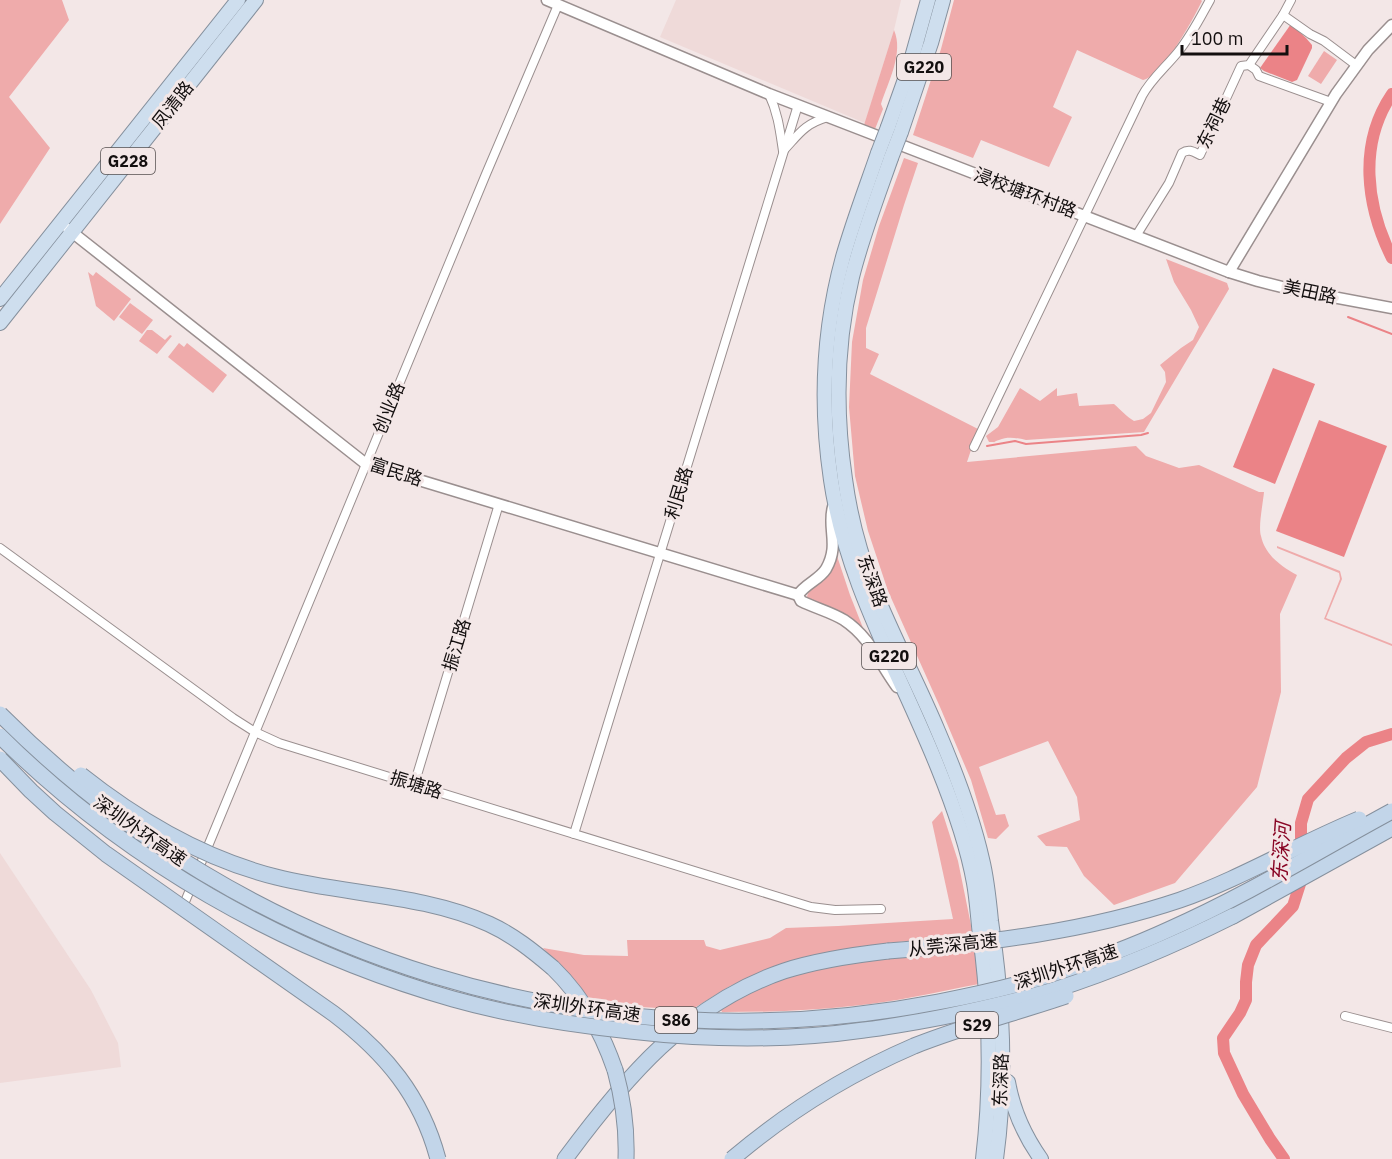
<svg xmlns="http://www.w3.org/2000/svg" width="1392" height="1159" font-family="'IBM Plex Sans','Noto Sans SC',sans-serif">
  <rect width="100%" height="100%" fill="#f3e7e7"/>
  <!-- built -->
  <g fill="#efdad9">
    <polygon points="676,0 901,0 894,30 865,123 660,37"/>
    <polygon points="0,853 91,990 118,1043 121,1067 0,1083"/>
  </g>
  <!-- green -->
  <g fill="#efabab">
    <polygon points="0,0 62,0 69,20 9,97 50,148 0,224"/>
    <path d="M954,0H1201L1202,1C1193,19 1163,76 1143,80L1077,50L1053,107L1072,117L1049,167L981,140L973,158L913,135L941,49Z"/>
    <path d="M894,30C904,53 888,82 881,104L883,109L875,129L864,125Z"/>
    <polygon points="1324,51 1337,60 1321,84 1308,76"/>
    <path d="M904,158L918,163L904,205L866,328V348L879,354L870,374L978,429L967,462L1136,446L1146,456L1179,468L1199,465L1259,492H1264C1263,503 1258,527 1261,536C1265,555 1281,566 1297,575L1280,614L1281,692L1257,787L1175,883L1114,905L1084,876L1067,847L1046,846L1037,836L1080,820L1077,797L1048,741L979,767L996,815L1005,814L1009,826L996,839L988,838L971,780L940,707L888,591L868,531L855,476L849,407L852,342L863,280L879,226Z"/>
    <path d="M1166,259L1227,283L1229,289L1144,432L1026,440C1017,438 1008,436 999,440C990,443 999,442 989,442L986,436L998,427L1020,388L1040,401L1057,388V396L1077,393L1079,406L1114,404C1121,410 1127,417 1134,421L1143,419L1151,413L1166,382L1165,372L1160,365L1181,348L1193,340L1199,327L1191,310L1174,282Z"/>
    <polygon points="88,272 93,276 96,272 131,299 114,321 96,306"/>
    <polygon points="130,303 153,320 142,334 119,317"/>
    <polygon points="147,330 152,330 165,340 170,335 172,336 157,354 139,341"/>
    <polygon points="179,343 184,347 187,343 227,375 213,393 168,357"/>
    <polygon points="1277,546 1340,571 1342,579 1326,618 1392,644 1392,646 1324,619 1340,579 1339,573 1277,548"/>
    <path d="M837,556L850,595L865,633L807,599C807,587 822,583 829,574C833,569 834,561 837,556Z"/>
    <polygon points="942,811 958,861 973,935 887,943 845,949 806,957 767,969 730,986 691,1010 641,1007 590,1000 543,948 584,955 628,956 627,940 704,940 706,946 720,950 770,938 786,928 838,926 953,919 932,822"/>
    <path d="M975,950L979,984C937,992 895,1002 852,1006C809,1011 765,1012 722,1012L720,1008L734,1000L780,979L844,962Z"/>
  </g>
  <!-- water -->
  <g fill="#eb8387">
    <polygon points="1291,24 1306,38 1312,45 1312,48 1297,80 1292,82 1264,71 1260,68"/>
    <polygon points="1273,368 1315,384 1275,484 1233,467"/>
    <polygon points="1319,420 1387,446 1344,557 1276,531"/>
  </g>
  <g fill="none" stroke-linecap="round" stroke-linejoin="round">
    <!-- stream -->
    <g stroke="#eb8387" stroke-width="2">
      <polyline points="1348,317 1392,334"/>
      <polyline points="987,446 1015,441 1026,444 1141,435 1148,433"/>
    </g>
    <!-- river -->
    <g stroke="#eb8387" stroke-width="12">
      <path d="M1392,94C1358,144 1366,206 1392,258"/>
      <polyline points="1301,853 1301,823 1308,799 1346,758 1366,742 1392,734"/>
      <polyline points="1284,1159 1270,1139 1243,1094 1224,1053 1223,1038 1240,1013 1246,1000 1246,982 1248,965 1256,945 1293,906 1300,884 1300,873"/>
    </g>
    <!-- minor casing -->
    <g stroke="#9a8f8f" stroke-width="10">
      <g id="minor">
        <polyline points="1283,15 1310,34 1324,41 1356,65"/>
        <polyline points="1249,65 1256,70 1259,76 1331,102"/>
        <path d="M769,94C778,113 780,131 783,151C799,134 804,124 828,117"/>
        <path d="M1136,236L1169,183L1182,153C1189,148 1194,152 1200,155L1241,66L1249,65L1283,15L1291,0"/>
        <path d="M974,447L1142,96C1151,79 1166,67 1178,52C1191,36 1200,18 1210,0"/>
        <polyline points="0,548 233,718 255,732 279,743 811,907 835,910 881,909"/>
        <polyline points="414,785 499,504"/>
        <polyline points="574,834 798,105"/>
        <polyline points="182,909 486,174 558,5"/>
        <polyline points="1345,1016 1392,1028"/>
      </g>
    </g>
    <!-- tertiary casing -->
    <g stroke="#9a8f8f" stroke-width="13">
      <g id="tertiary">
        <polyline points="547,0 769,94 1229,272 1336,94 1368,50 1392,25"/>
        <polyline points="68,229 366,464 798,595"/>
        <polyline points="1229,272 1258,281 1290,289 1392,308"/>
        <path d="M833,507C827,528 840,545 826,569C819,580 805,584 798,595L801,601C815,608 831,612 844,620C870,637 880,664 897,687"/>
      </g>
    </g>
    <!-- trunk casing -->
    <g stroke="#85909d" stroke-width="16">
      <g id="trunk">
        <polyline points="888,127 909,68 928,0"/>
        <polyline points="901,132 931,43 943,0"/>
        <path d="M878,153C866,188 853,222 843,257C823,330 820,406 831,480C846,583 900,673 938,768C953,805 967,844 974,883C977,900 978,918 980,935C990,1010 992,1084 983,1159"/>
        <path d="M891,158C877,198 862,237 852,277C836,343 835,411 845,479C850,516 860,554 874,589C893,637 918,683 938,731C956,773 972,815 982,859C987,879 989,900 991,921C1003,1000 1007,1079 996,1159"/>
        <polyline points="0,299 238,0"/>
        <polyline points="0,323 256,0"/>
        <path d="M1008,1082C1013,1110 1024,1135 1041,1159"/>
      </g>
    </g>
    <!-- motorway casing -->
    <g stroke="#85909d" stroke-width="17">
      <g id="motorway">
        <polyline points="1233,916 1392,828"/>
        <path d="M553,968C583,997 602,1032 615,1070"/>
        <path d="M565,1159C624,1079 687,1004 784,971C818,960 853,955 888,951"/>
      </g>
    </g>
    <!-- minor -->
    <use href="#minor" stroke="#fff" stroke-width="8"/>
    <!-- tertiary -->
    <use href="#tertiary" stroke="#fff" stroke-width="10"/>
    <!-- trunk -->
    <use href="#trunk" stroke="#cedeee" stroke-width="14"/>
    <!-- motorway -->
    <use href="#motorway" stroke="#c2d5e9" stroke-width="15"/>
    <!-- trunk-bridge casing -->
    <g stroke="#85909d" stroke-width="16" stroke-linecap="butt">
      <g id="trunk-bridge">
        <polyline points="878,153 888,127"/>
        <polyline points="891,158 901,132"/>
      </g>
    </g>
    <!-- motorway-bridge casing -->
    <g stroke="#85909d" stroke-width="17" stroke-linecap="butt">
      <g id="motorway-bridge">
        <path d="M0,714C246,961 596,1068 938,1002C975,995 1012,987 1049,975C1090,962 1131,947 1170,929C1247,895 1318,851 1392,811"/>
        <path d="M0,736C125,860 284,951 453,999C510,1015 571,1025 630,1031C708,1040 787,1041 864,1030C891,1027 917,1022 943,1017C981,1009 1018,1001 1054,990C1116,970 1175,945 1233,916"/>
        <path d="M0,759L31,791L55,813L106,854L334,1014C385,1053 421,1095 438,1159"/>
        <path d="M81,775C139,821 204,859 276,877C347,895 423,894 489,924C513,935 533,951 553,968"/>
        <path d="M888,951C987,943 1085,932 1180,900C1242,878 1298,844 1359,819"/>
        <path d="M615,1070C623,1099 627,1129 626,1159"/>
        <path d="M732,1159C786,1113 849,1074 914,1046C964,1026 1016,1013 1066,996"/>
      </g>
    </g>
    <!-- trunk-bridge -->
    <use href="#trunk-bridge" stroke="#cedeee" stroke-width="14"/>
    <!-- motorway-bridge -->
    <use href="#motorway-bridge" stroke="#c2d5e9" stroke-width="15"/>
  </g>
  <g text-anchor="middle" stroke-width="6" stroke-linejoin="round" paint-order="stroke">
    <!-- shield labels -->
    <g fill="#f3e7e7" stroke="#565050" stroke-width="1.5">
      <rect x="897" y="54" width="54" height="26" rx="4.5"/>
      <rect x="101" y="148" width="54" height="26" rx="4.5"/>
      <rect x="862" y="643" width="54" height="26" rx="4.5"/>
      <rect x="655" y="1007" width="42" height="26" rx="4.5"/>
      <rect x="956" y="1012" width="42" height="26" rx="4.5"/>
    </g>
    <g font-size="16" font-weight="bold" fill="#130f0f">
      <text x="924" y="73">G220</text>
      <text x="128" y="167">G228</text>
      <text x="889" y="662">G220</text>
      <text x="676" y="1026">S86</text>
      <text x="977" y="1031">S29</text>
    </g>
    <!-- street labels -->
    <g font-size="18" fill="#130f0f" stroke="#f3e7e7">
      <text transform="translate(173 105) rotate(-52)" y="6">凤清路</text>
      <text transform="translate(1214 123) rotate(-64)" y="6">东祠巷</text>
      <text transform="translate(1025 193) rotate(21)" y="6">浸校塘环村路</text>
      <text transform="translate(1310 292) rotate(12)" y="6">美田路</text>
      <text transform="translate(389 408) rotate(-68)" y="6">创业路</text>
      <text transform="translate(396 472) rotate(18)" y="6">富民路</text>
      <text transform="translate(679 493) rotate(-73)" y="6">利民路</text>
      <text transform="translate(872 581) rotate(70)" y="6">东深路</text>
      <text transform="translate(457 645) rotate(-73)" y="6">振江路</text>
      <text transform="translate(416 785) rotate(17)" y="6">振塘路</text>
      <text transform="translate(140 831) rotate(35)" y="6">深圳外环高速</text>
      <text transform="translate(953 945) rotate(-6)" y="6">从莞深高速</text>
      <text transform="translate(1066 967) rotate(-18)" y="6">深圳外环高速</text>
      <text transform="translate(587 1008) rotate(8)" y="6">深圳外环高速</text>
      <text transform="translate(1001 1080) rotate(-88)" y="6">东深路</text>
    </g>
    <!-- water labels -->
    <g font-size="20" font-style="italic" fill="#890625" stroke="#f3e7e7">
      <text transform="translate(1281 852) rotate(-86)" y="7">东深河</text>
    </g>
  </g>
  <!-- scale -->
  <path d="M1182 45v9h105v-9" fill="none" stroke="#130f0f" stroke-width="3"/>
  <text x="1191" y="45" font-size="18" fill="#130f0f" stroke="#f3e7e7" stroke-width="4.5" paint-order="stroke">100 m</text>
</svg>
